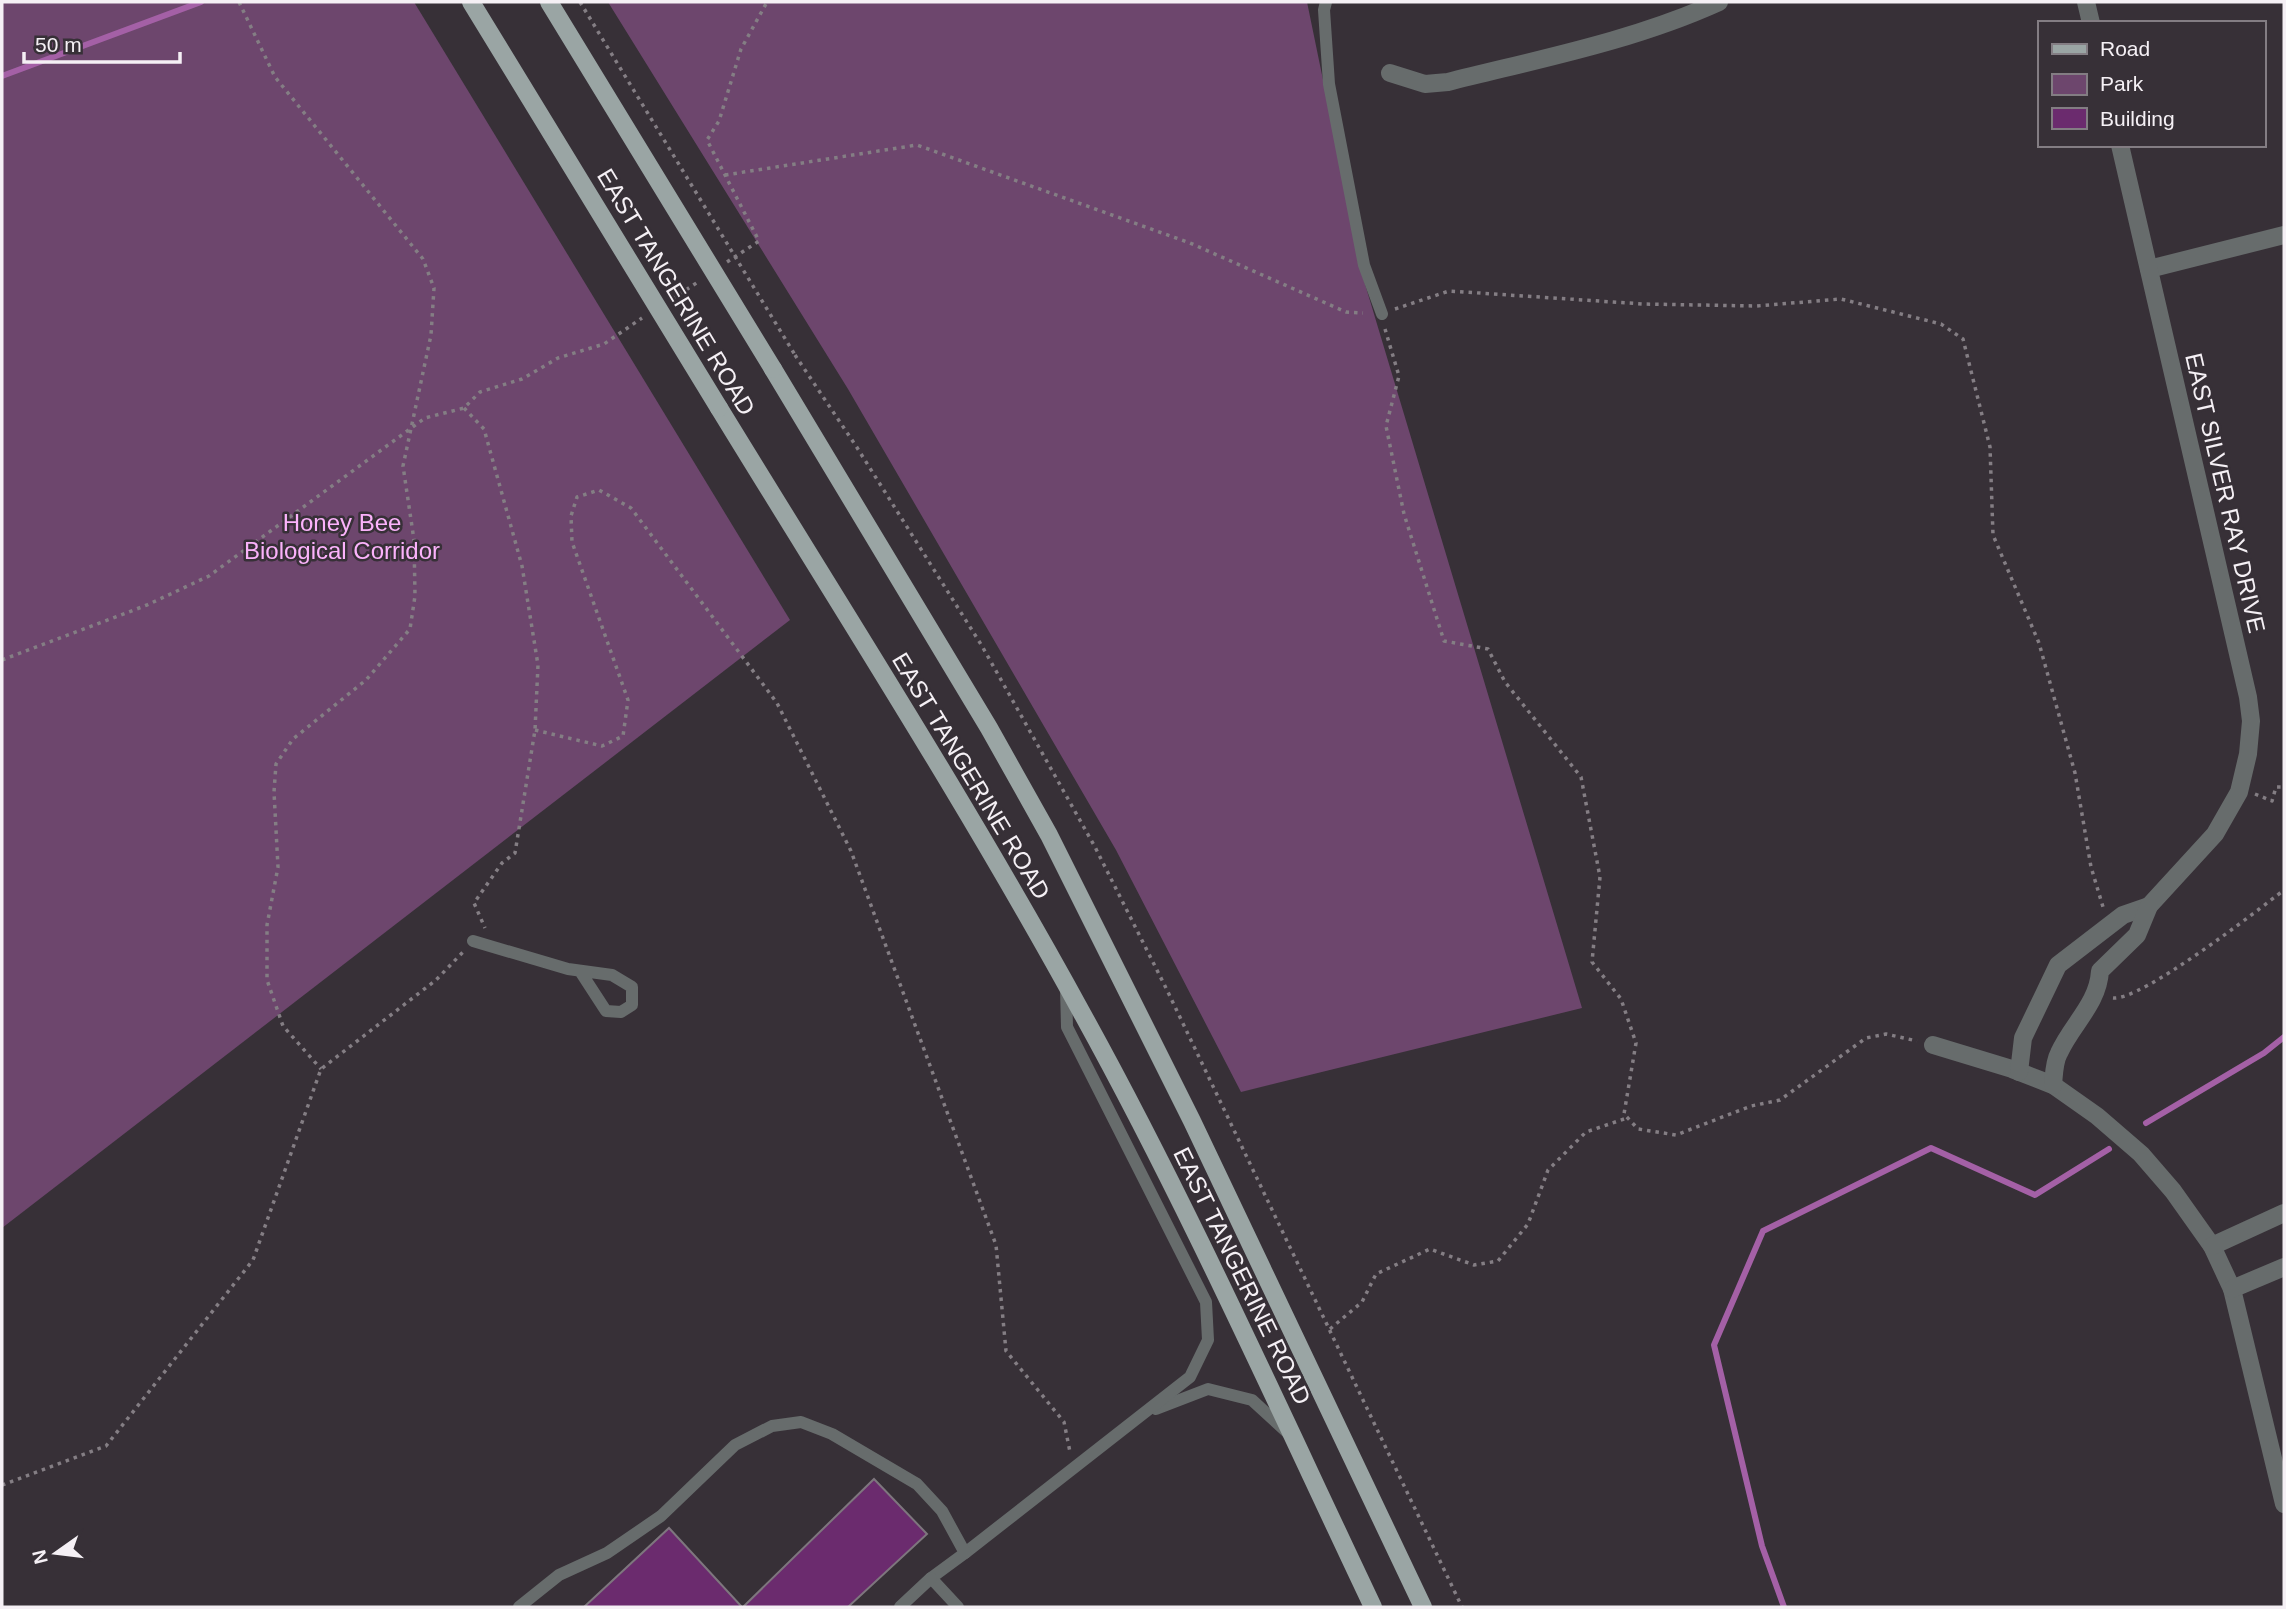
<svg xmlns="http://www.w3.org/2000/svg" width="2286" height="1609" font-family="Helvetica,sans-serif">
  <rect width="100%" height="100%" fill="#373037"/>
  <!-- green -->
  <g fill="#6d466d">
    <polygon points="2,2 414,2 790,620 2,1228"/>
    <polygon points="608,2 1307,2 1365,284 1582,1008 1241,1092 1116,850 848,389"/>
  </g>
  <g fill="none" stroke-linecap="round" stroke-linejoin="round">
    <!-- stream -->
    <g stroke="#a460a6" stroke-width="6">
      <polyline points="2,76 201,2"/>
      <polyline points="2146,1123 2264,1053 2284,1037"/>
      <polyline points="1784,1607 1762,1546 1714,1345 1763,1231 1931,1148 2035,1195 2109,1149"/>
    </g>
  </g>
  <!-- building -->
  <g fill="#6b2b6e" stroke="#7e767e" stroke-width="2">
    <polygon points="874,1479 927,1534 848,1607 743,1607"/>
    <polygon points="669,1528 742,1607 584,1607"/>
  </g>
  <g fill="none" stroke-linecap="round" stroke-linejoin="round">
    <!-- path -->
    <g stroke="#847e84" stroke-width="3.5" stroke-dasharray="3.5 5" stroke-linecap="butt">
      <polyline points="239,2 275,77 423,259 434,288 431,335 403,466 414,540 415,596 410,629 366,680 293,739 276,764 274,792 278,867 267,925 267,980 283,1026 321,1069"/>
      <polyline points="725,175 917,145 1190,243 1346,312 1363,313"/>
      <polyline points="727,262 759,241 707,140 719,121 741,49 767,2"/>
      <polyline points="672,299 698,282"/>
      <polyline points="1395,309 1449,291 1643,304 1756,306 1841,299 1941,324 1963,339 1990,447 1993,535 2039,643 2075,773 2091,867 2103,907"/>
      <polyline points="1385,329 1399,376 1386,426 1404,514 1444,641 1488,649 1505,682 1581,777 1600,877 1592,962 1621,999 1636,1043 1624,1114 1638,1129 1676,1135 1751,1106 1780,1100 1866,1038 1886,1034 1917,1041"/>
      <polyline points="795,355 856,446 982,646 1095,847 1166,988 1462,1607"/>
      <polyline points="464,408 484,429 522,566 538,665 535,730 515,853 502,863 474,903 485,928"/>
      <polyline points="2,660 147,605 209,576 425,418 464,408 480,392 522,379 558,358 604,344 642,318"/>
      <polyline points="535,730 602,746 623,736 628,700 572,542 571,516 577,497 599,490 631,508 777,703 851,851 996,1245 1006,1351 1064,1422 1070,1452"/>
      <polyline points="2255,794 2272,801 2276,787 2284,787"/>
      <path d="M2113,998C2141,1001 2257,911 2284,890"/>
      <polyline points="1330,1329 1362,1302 1376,1274 1430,1249 1474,1265 1498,1261 1528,1224 1548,1170 1586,1132 1627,1118"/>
      <polyline points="2,1485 106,1446 253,1260 321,1069 436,980 464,951"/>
    </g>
    <!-- service -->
    <g stroke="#676c6c" stroke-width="12">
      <polyline points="1326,2 1324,10 1329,84 1364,265 1382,314"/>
      <polyline points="473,941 568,969 612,975 632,987 632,1005 621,1012 606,1011 580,971"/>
      <polyline points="1156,1409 1208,1389 1252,1400 1288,1433"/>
      <polyline points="965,1553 1190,1377 1208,1340 1206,1302 1067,1027 1066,988"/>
      <polyline points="519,1607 559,1575 607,1553 661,1516 735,1445 772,1426 801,1422 832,1434 917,1484 942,1511 965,1553 931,1578 958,1607"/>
      <polyline points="900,1607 931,1578"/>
    </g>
    <!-- minor -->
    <g stroke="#676c6c" stroke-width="18">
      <polyline points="2086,2 2091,23"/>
      <path d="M1390,73L1425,84L1448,82C1539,59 1633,41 1719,2"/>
      <polyline points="2149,269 2284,235"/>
      <polyline points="1933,1045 2012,1069 2053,1085 2097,1116 2141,1154 2173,1191 2212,1246 2232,1289 2284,1504"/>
      <polyline points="2019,1072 2023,1038 2058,965 2123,915 2149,906"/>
      <path d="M2053,1085C2054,1075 2054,1062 2059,1053C2072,1024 2098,1004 2100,971L2137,935L2149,906L2215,834L2239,792L2248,754L2251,721L2248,697L2120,145"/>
      <polyline points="2212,1246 2284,1213"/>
      <polyline points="2232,1289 2284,1267"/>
    </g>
    <!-- primary -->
    <g stroke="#9aa5a4" stroke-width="18">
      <polyline points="773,369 989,728 1049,835 1192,1121 1423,1607"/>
      <path d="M719,408C842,609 970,808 1083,1015C1189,1207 1279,1409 1373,1607"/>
    </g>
    <!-- path-bridge -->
    <polyline stroke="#847e84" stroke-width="3.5" stroke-dasharray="3.5 5" stroke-linecap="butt" points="580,2 795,355"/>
    <!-- primary-bridge -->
    <g stroke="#9aa5a4" stroke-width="18">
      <polyline points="471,2 719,408"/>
      <polyline points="549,2 773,369"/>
    </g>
  </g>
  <g text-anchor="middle" stroke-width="5" stroke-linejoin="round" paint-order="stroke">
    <!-- street labels -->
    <g font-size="24" fill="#f5f0f5" stroke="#373037">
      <text transform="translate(676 292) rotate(59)" y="8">EAST TANGERINE ROAD</text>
      <text transform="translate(2225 493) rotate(77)" y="8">EAST SILVER RAY DRIVE</text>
      <text transform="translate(971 776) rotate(59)" y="8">EAST TANGERINE ROAD</text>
      <text transform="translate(1242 1276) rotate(64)" y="8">EAST TANGERINE ROAD</text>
    </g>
    <!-- park labels -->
    <g font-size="24" fill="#fbb2fb" stroke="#373037">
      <text x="342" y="531">Honey Bee<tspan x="342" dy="28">Biological Corridor</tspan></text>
    </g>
  </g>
  <!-- border -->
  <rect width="2286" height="1609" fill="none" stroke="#f5f0f5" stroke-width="7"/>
  <!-- legend -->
  <rect x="2038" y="21" width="228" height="126" fill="#373037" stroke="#837d83" stroke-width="2"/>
  <rect x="2052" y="44" width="35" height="10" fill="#9aa5a4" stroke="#837d83" stroke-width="2"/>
  <text x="2100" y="56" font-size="21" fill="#f5f0f5">Road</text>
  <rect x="2052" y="74" width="35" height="21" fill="#6d466d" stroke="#837d83" stroke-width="2"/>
  <text x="2100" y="91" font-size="21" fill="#f5f0f5">Park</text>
  <rect x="2052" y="108" width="35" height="21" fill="#6b2b6e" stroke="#837d83" stroke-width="2"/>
  <text x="2100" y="126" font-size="21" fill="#f5f0f5">Building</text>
  <!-- north arrow -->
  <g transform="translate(56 1553) rotate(256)" stroke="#373037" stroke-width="5" paint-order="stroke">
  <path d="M0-5L12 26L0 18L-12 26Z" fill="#f5f0f5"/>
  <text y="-10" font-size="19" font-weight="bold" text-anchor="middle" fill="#f5f0f5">N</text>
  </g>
  <!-- scale -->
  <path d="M24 52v10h156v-10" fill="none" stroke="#f5f0f5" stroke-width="3.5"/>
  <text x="35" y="52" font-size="21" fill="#f5f0f5" stroke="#373037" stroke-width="5" paint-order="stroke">50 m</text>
</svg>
